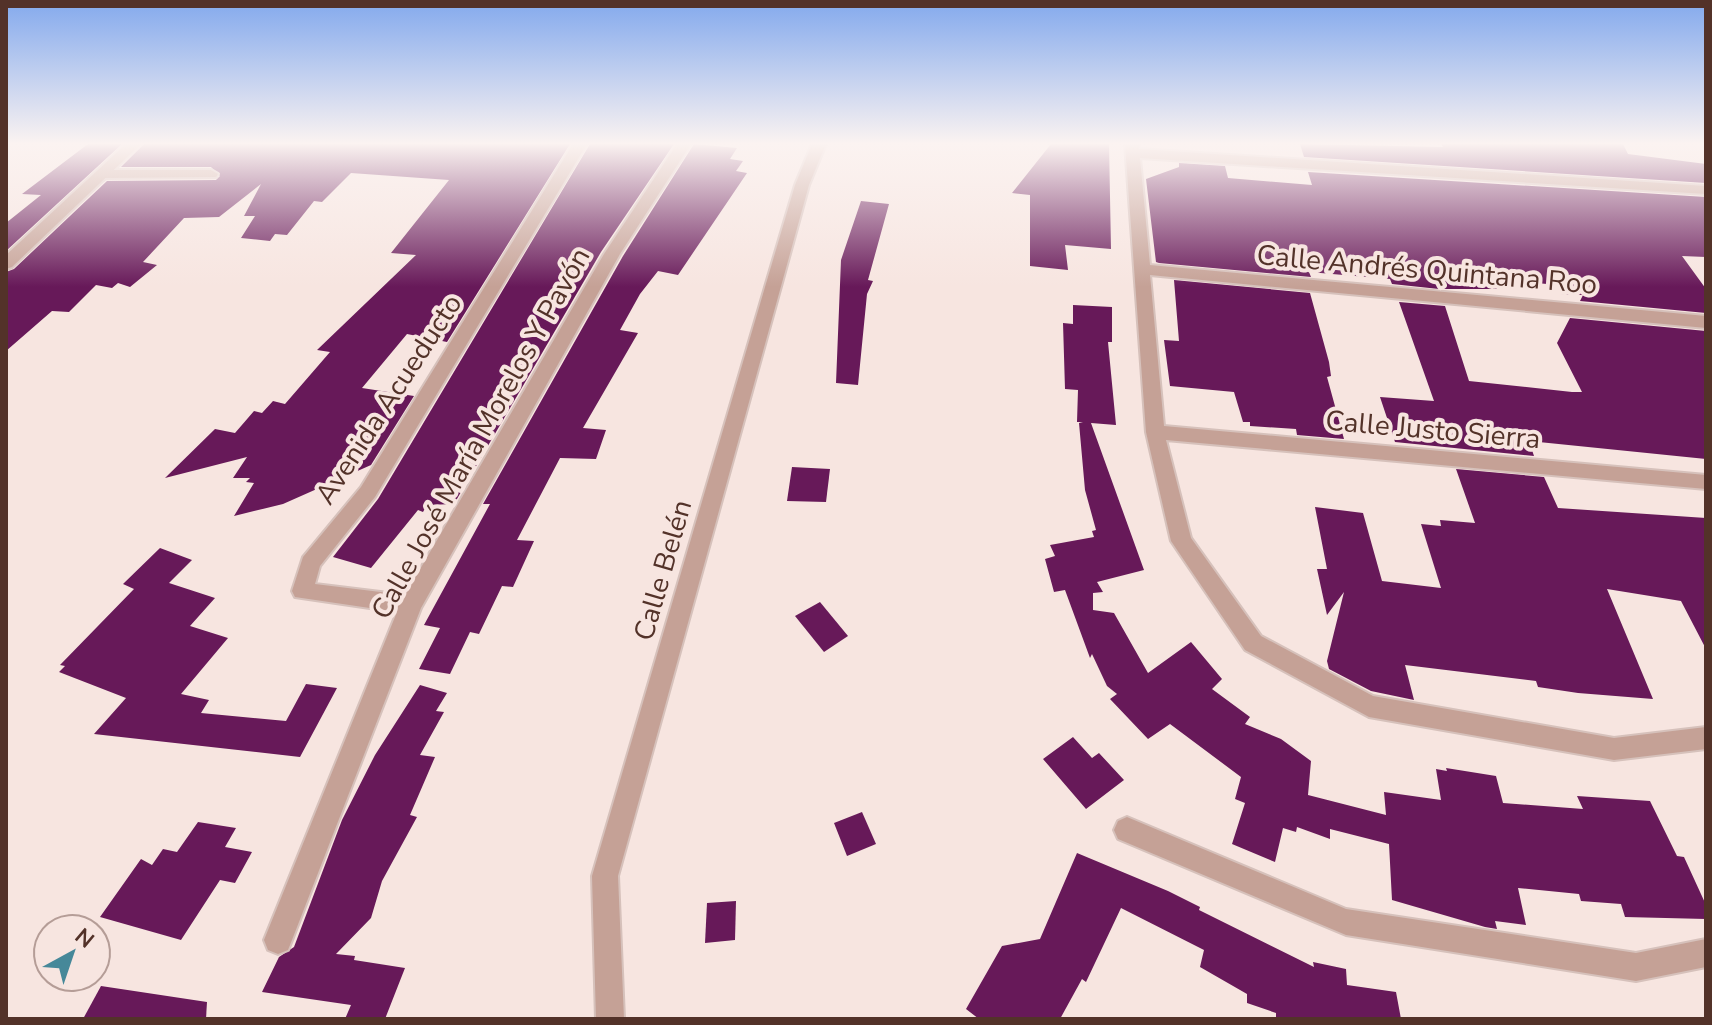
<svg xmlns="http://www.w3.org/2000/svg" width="1712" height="1025" font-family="'Nunito Sans',sans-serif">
  <rect width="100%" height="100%" fill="#f7e5e0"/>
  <!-- building -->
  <g fill="#671959">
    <polygon points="88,144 122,144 6,251 6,223 41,195 22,194"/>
    <polygon points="144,144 570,144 447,342 407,334 362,388 414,396 371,465 283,504 234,516 254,483 246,482 250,478 233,478 247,457 165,478 215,429 235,433 254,411 262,413 273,401 285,404 330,352 317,350 416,255 391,253 449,180 351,173 322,202 314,201 287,235 275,234 270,241 241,238 255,216 244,216 261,184 219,217 184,218 143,262 157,265 130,287 118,283 112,288 96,285 69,312 52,311 6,351 6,272 14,269 107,181 216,180 220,176 211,167 121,167"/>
    <polygon points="590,144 674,144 601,252 454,504 427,505 423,512 418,510 371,568 333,557 378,499"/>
    <polygon points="694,144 737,148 730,159 743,161 736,171 747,173 678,275 658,271 640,294 620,330 638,333 583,428 606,430 596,459 560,458 517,540 534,541 513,587 502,586 479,634 470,632 450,674 419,669 440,628 424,625 490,504 483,504 623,256"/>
    <polygon points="1051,144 1109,144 1111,249 1065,245 1068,270 1030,266 1030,195 1012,193"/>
    <polygon points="1300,144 1443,147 1441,144 1623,144 1628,154 1706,164 1706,183 1304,157"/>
    <polygon points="1179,163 1225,166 1228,178 1312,185 1308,172 1706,197 1706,257 1682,256 1706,289 1706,313 1580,301 1583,295 1561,294 1557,285 1496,279 1500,289 1439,289 1392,284 1390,279 1309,272 1311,277 1159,263 1156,262 1146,179 1179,167"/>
    <polygon points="861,201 889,204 868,280 873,281 867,294 858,385 836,383 841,260"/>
    <polygon points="1174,280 1310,293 1329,362 1331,376 1327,377 1344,439 1297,435 1296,429 1250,426 1250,422 1243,422 1234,392 1170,386 1164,340 1179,341"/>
    <polygon points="1399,302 1445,306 1469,381 1572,392 1582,392 1557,343 1570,318 1706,331 1706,459 1529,441 1534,456 1395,442 1380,397 1434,401"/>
    <polygon points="1073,305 1112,307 1112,342 1108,342 1116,425 1091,423 1144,570 1097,582 1103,592 1093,593 1093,610 1114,613 1148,673 1191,642 1222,679 1212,689 1250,717 1245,724 1281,739 1311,761 1308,795 1386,815 1384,792 1441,800 1436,769 1447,771 1446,768 1496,776 1503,803 1583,809 1577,796 1650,801 1677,856 1684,857 1706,905 1706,919 1625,917 1621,904 1581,901 1579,894 1518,888 1526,925 1495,921 1497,929 1485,927 1392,900 1389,844 1330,829 1330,839 1297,827 1296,832 1283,828 1275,862 1232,844 1245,803 1235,799 1241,777 1170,724 1148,739 1110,699 1117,694 1107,686 1092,654 1090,658 1065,590 1054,592 1045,559 1055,556 1050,545 1094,537 1092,531 1096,530 1085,490 1079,423 1083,422 1077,422 1078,390 1065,389 1063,323 1073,324"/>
    <polygon points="792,467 830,469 826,502 787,501"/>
    <polygon points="1456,469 1544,477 1558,508 1706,518 1706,649 1681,601 1607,589 1653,699 1578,693 1538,687 1536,681 1405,665 1414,700 1371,691 1329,669 1327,661 1344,592 1327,615 1317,569 1327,569 1315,507 1363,513 1382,581 1441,588 1421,524 1441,526 1440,520 1475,523"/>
    <polygon points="160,548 192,560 169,583 215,598 190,626 228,638 181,694 209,700 201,713 286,721 306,684 337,688 300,757 94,734 126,698 59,672 65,666 60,665 134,589 123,584"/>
    <polygon points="820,602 848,636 824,652 795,616"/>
    <polygon points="420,685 447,693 436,711 444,712 420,755 435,757 410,815 417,817 382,881 371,918 336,954 355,956 354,960 405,968 385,1019 345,1019 351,1005 262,992 279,957 294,947 342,820 375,755"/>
    <polygon points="1073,737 1092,758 1099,753 1124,780 1086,809 1043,759"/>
    <polygon points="862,812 876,844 847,856 834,823"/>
    <polygon points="198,822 236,828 225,847 252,852 235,883 220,880 181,940 100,917 141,859 152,865 163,849 177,852"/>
    <polygon points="1077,853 1168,891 1200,907 1199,910 1314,967 1313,962 1346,969 1347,985 1396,992 1401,1019 1276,1019 1276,1013 1247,1003 1247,994 1200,967 1204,950 1121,908 1086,982 1082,979 1060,1019 979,1019 966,1009 1002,946 1040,939"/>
    <polygon points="736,901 735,940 705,943 707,903"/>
    <polygon points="101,986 207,1002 206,1019 83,1019"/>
  </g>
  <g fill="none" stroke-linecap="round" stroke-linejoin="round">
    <!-- lane casing -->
    <g stroke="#d6c1bb" stroke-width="4">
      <polygon id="lane" points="211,170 218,174 216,177 102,178 95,174 102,170"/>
    </g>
    <!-- street casing -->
    <g stroke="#d6c1bb" stroke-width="4">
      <g id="street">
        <polygon points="126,144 141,144 12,267 6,269 6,255"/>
        <polygon points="573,144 587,144 375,497 320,566 315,584 405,595 604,254 677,144 691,144 620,254 421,608 292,940 288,950 278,954 268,950 264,940 397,612 295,597 292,591 303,557 361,487"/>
        <polygon points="812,144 826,144 809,185 618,876 624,1019 596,1019 592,876 795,185"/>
        <polygon points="1125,144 1139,144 1139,149 1706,186 1706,194 1140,158 1150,265 1706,316 1706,328 1150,275 1164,426 1706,475 1706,489 1166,440 1191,538 1261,636 1373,696 1614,738 1706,727 1706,749 1614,760 1369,717 1245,650 1171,541 1146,432"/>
        <polygon points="1127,817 1346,909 1636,953 1706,939 1706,967 1636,981 1346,935 1118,839 1114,830 1118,821"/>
      </g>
    </g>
    <!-- lane -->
    <use href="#lane" fill="#c5a196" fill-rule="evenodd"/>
    <!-- street -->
    <use href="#street" fill="#c5a196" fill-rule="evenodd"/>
  </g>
  <!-- sky -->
  <linearGradient id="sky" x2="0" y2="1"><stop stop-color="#83a9ed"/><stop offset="0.5" stop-color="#fbf3f1"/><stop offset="1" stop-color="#fbf3f1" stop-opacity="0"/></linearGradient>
  <rect width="1712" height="287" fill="url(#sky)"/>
  <g text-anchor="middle" stroke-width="8" stroke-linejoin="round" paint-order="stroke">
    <!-- street labels -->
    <g font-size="28" fill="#533229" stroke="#f7e5e0">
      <text transform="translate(1427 269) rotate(5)" y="10">Calle Andrés Quintana Roo</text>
      <text transform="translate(388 399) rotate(-57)" y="10">Avenida Acueducto</text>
      <text transform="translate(1433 429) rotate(5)" y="10">Calle Justo Sierra</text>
      <text transform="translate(480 433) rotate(-61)" y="10">Calle José María Morelos Y Pavón</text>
      <text transform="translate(662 570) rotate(-74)" y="10">Calle Belén</text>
    </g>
  </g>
  <!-- border -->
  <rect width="1712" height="1025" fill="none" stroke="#533229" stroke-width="16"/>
  <!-- north arrow -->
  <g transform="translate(72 953) rotate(40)"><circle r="38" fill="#f7e5e0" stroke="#b59d97" stroke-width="2"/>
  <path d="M0-6L14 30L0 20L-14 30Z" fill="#468899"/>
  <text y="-12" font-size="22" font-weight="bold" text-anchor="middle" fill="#533229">N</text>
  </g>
</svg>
